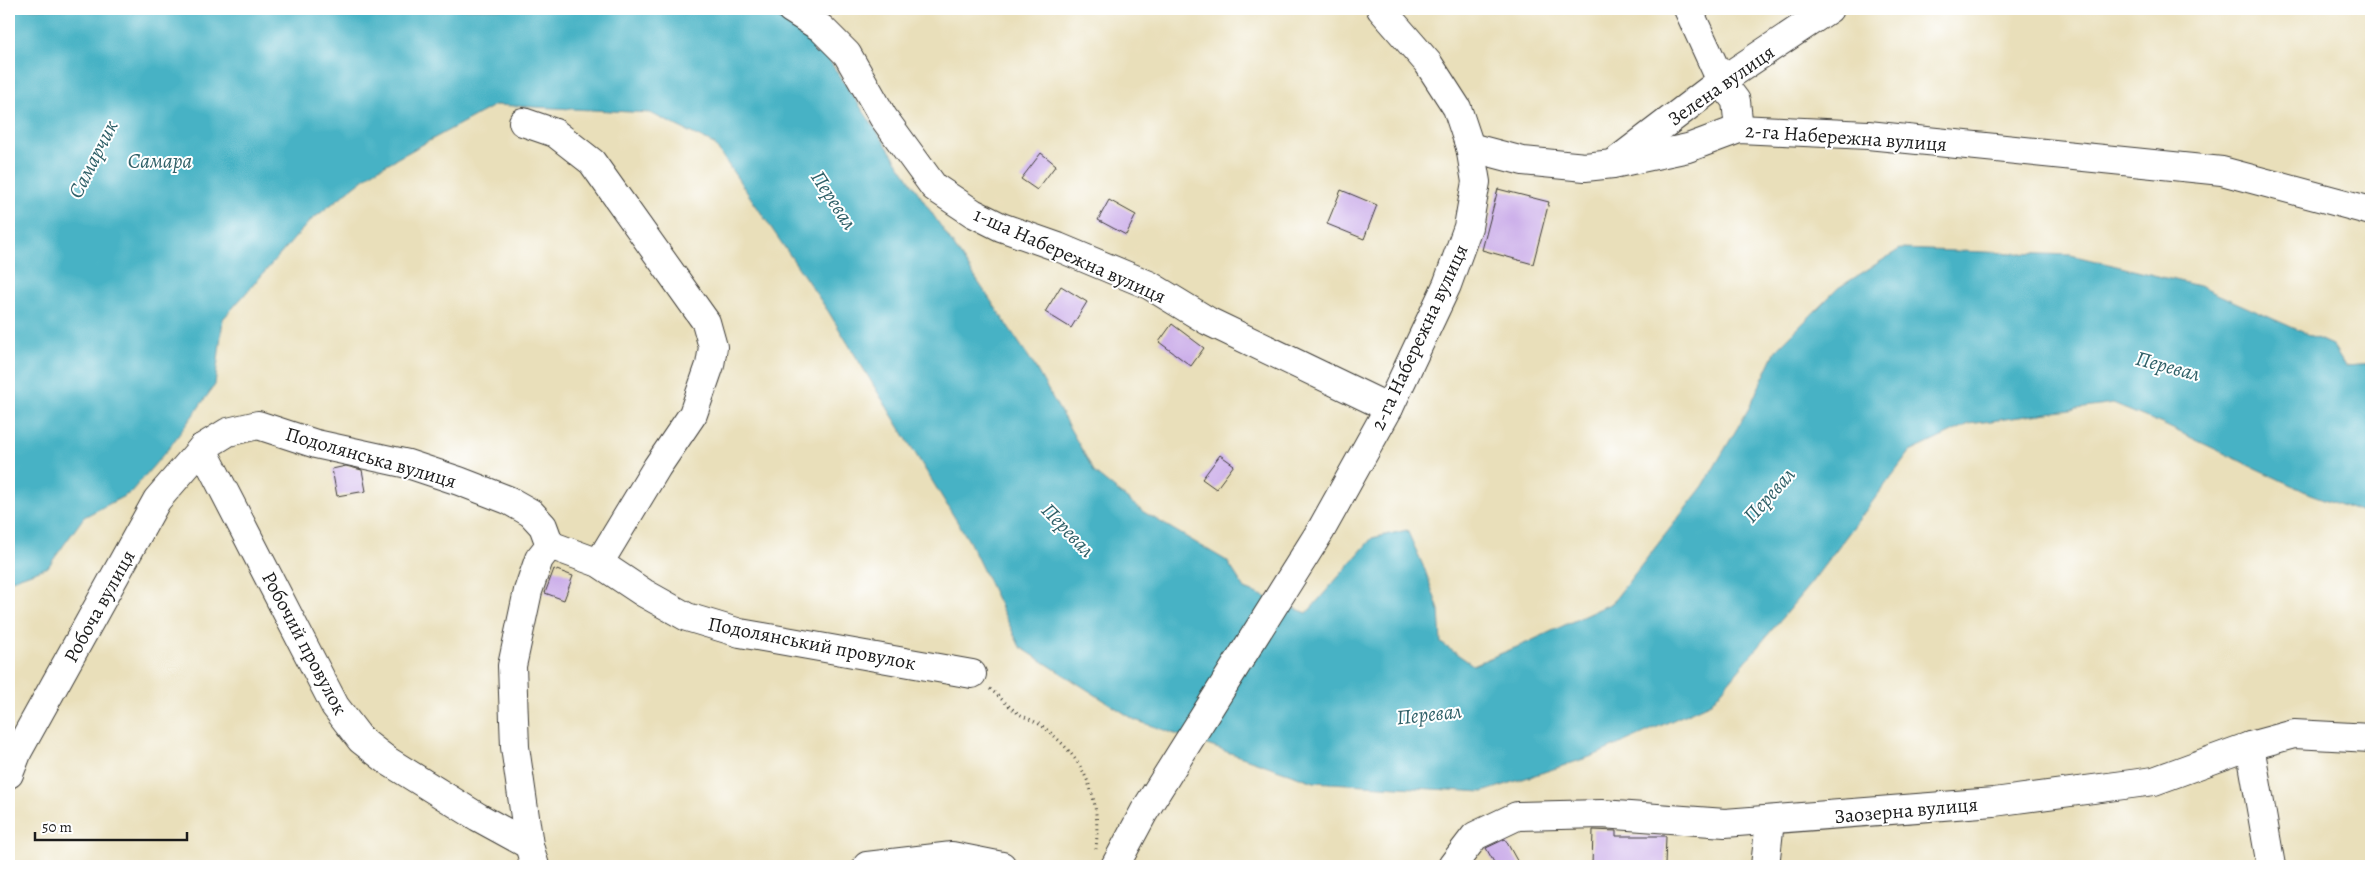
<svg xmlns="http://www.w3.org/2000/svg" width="2380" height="875" font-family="Alegreya,serif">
  <rect width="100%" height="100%" fill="#fff"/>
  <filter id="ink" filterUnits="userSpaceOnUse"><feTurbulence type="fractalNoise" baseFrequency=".02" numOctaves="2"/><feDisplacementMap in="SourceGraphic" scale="10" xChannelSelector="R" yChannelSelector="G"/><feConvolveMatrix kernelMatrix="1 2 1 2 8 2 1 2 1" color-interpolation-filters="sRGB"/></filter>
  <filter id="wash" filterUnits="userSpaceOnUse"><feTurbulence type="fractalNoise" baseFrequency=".0096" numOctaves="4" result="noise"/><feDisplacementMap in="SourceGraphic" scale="20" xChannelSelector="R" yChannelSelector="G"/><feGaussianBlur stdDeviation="1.12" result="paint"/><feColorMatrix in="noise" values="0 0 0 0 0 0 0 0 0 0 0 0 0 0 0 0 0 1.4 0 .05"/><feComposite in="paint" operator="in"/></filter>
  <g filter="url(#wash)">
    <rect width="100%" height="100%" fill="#e9dfba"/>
    <!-- water -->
    <polygon fill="#47b2c5" stroke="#326770" points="9,9 773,9 829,60 1034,365 1095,473 1142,511 1227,561 1245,589 1307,613 1372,538 1407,530 1425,570 1439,610 1441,643 1473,665 1524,644 1612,603 1703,486 1749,408 1776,350 1838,288 1900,249 2071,255 2199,286 2332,345 2345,366 2371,364 2371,516 2310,494 2162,424 2113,404 1969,424 1910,452 1811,583 1711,703 1593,756 1483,792 1314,782 1135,720 1020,647 969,541 828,311 714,144 650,113 495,105 374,171 309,222 223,319 215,385 169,448 130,493 84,517 48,567 9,581"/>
    <g id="blocks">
      <!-- building -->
      <g fill="#cdb1ea">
        <polygon points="1041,153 1056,165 1037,190 1021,179"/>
        <polygon points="1498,189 1549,202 1533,264 1482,250"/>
        <polygon points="1341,190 1377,205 1364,239 1327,224"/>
        <polygon points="1109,200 1136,215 1126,235 1098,220"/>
        <polygon points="1061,286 1087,302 1071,328 1045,312"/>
        <polygon points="1172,324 1204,348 1191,366 1159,342"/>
        <polygon points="1220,455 1234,465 1216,489 1202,479"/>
        <polygon points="346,466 362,470 366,491 337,496 332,469"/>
        <polygon points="554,569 573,576 564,600 545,593"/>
        <polygon points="1593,830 1616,831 1616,836 1666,836 1665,866 1592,865"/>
        <polygon points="1505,839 1520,866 1496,866 1486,848"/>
      </g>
    </g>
  </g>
  <g filter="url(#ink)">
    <use href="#blocks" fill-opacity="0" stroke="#3b3934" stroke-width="1"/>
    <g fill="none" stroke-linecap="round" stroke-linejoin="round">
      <!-- minor casing -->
      <g stroke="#3b3934" stroke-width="30">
        <g id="minor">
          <polyline points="791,9 821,28 847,54 883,117 934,187 973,213 1001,227 1058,247 1149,285 1208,321 1389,408"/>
          <polyline points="1688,9 1721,81 1736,101 1739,129"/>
          <polyline points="523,122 555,133 592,162 706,322 713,347 710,365 693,414 657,467 599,563"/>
          <polyline points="1470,147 1523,161 1585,167 1613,164 1688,148 1739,129 1868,135 2222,171 2371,211"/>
          <polyline points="1619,159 1721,81 1829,9"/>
          <polyline points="202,448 335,706 361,740 388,761 478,817 529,845"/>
          <polyline points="550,545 599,563 644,593 687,617 740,633 972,674"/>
          <polyline points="2250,746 2271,866"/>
          <polyline points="9,774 18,751 157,500 202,448 228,432 258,425 316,444 408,464 459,481 508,500 531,513 543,526 550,545"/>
          <polyline points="535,866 529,845 515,747 512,666 528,591 539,559 550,545"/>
          <polyline points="867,866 952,856 1002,866"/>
          <polyline points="1115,866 1144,812 1321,530 1389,408 1447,285 1468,227 1476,182 1470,147 1457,108 1428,63 1381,9"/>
          <polyline points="1452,866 1475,836 1517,816 1602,814 1725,823 1994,802 2154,781 2250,746 2294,734 2371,738"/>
          <polyline points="1765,866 1770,821"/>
        </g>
      </g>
      <!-- path -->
      <path stroke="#3b3934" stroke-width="3" stroke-dasharray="1 4" stroke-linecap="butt" d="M990,689C1000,697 1009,707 1019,714C1028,719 1038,722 1046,729C1086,761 1101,798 1096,849"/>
      <!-- minor -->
      <use href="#minor" stroke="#fff" stroke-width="28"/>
    </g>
  </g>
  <g text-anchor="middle" stroke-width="4" stroke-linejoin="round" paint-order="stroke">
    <!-- street labels -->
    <g font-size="20" fill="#1c1c1c" stroke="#fff">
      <text transform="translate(1721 85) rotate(-35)" y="7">Зелена вулиця</text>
      <text transform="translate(1846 137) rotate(4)" y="7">2-га Набережна вулиця</text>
      <text transform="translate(1070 255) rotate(24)" y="7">1-ша Набережна вулиця</text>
      <text transform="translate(1419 337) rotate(-65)" y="7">2-га Набережна вулиця</text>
      <text transform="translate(371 457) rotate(16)" y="7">Подолянська вулиця</text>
      <text transform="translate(99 606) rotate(-61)" y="7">Робоча вулиця</text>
      <text transform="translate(305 643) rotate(62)" y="7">Робочий провулок</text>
      <text transform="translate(812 643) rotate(11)" y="7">Подолянський провулок</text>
      <text transform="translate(1906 810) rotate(-5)" y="7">Заозерна вулиця</text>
    </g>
    <!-- water labels -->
    <g font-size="21" font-style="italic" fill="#2f6068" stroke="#fff">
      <text transform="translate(93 159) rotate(-63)" y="7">Самарчик</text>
      <text x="160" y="168">Самара</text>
      <text transform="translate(834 200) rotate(57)" y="7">Перевал</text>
      <text transform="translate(2168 366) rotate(15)" y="7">Перевал</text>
      <text transform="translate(1769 495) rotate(-48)" y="7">Перевал</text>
      <text transform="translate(1068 530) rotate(46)" y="7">Перевал</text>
      <text transform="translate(1429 714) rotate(-6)" y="7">Перевал</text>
    </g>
  </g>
  <!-- margin -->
  <rect width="2380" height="875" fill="none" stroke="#fff" stroke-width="30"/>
  <!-- scale -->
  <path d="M35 832v8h152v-8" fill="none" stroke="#1c1c1c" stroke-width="2.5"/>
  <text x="42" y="832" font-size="15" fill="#1c1c1c" stroke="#ffffff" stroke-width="4" paint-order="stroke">50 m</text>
</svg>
